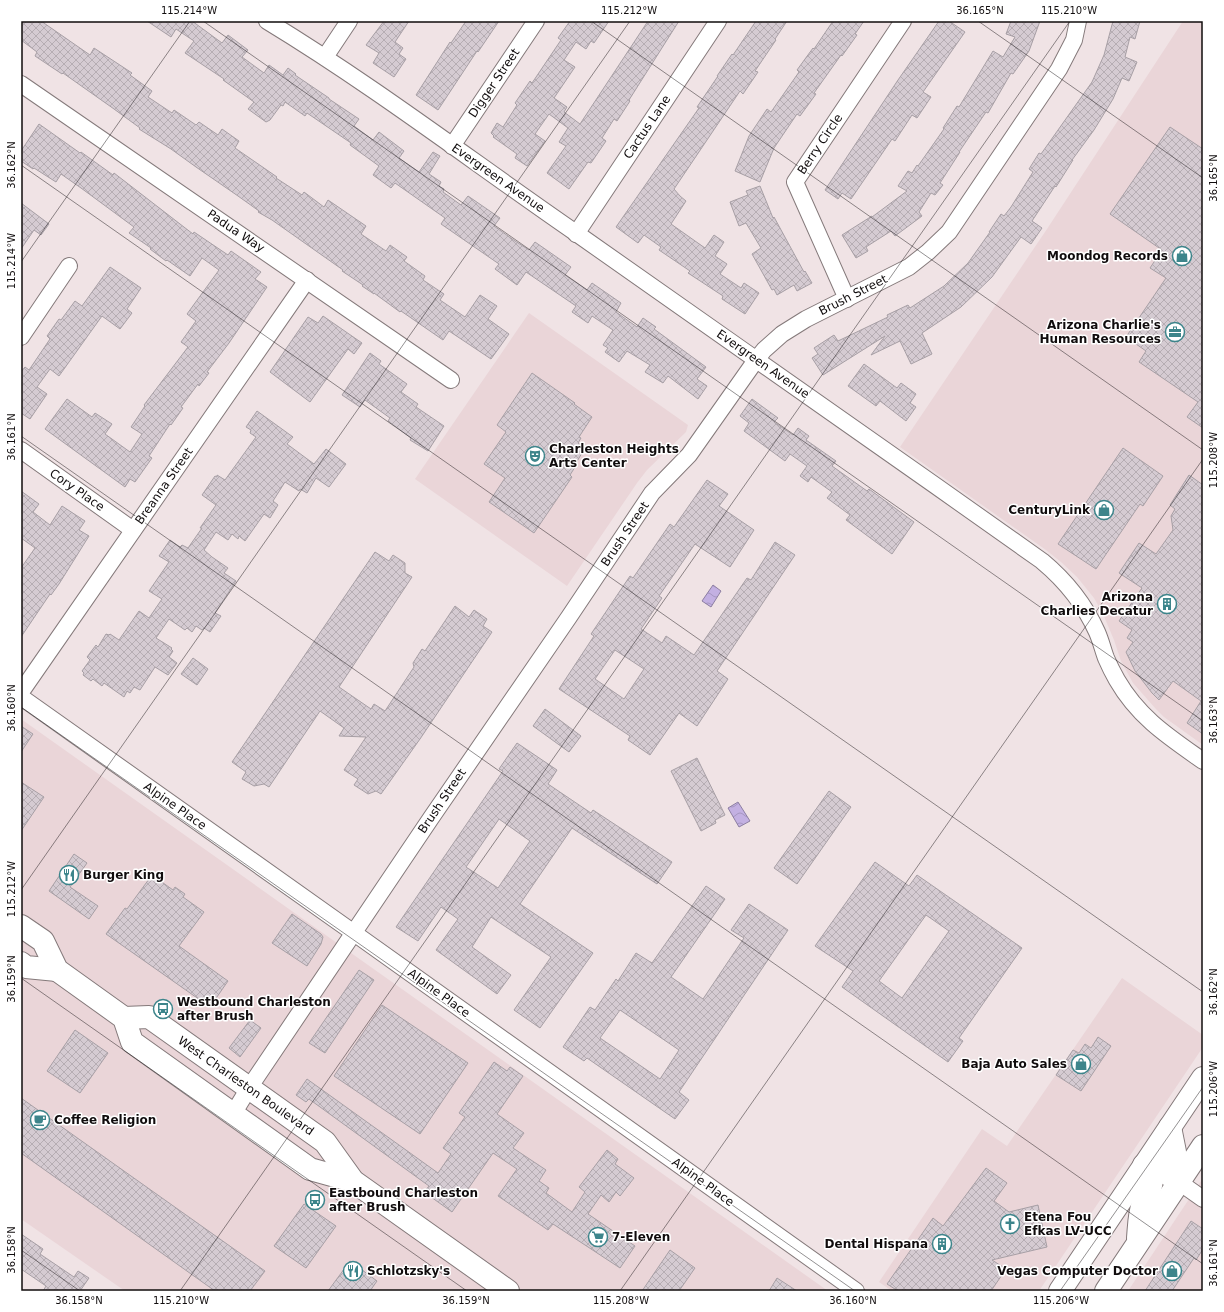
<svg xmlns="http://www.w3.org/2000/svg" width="1224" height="1312" font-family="'DejaVu Sans',sans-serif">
  <defs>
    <pattern id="water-waves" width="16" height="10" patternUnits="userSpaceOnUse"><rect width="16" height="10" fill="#c3b0e2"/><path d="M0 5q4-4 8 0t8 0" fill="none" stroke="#a696c1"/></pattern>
    <pattern id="building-cross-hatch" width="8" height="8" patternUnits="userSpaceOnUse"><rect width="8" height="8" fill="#d5cbd2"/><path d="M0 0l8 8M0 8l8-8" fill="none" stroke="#b6adb3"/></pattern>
  </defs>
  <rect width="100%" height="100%" fill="#f0e3e5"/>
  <!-- built -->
  <g fill="#ead5d8">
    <polygon points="1183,21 1203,21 1203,745 1164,717 1155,708 1133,683 1121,661 1114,640 1103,614 1094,598 1077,577 1061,562 1046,550 900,447 1047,229"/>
    <polygon points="529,313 688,425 686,432 647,470 637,483 567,586 415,479"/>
    <polygon points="21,719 828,1291 125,1291 21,1219"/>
    <polygon points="1122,978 1203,1035 1203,1047 1039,1291 892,1291 879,1282 982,1129 1007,1146"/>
    <polygon points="1203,1178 1203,1289 1200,1291 1128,1291"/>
  </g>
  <!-- water -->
  <g fill="url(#water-waves)" stroke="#8d7fa2">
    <polygon points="713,585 721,591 711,607 702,601"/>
    <polygon points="738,802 750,821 739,827 728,808"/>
  </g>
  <!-- building -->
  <g fill="url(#building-cross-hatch)" stroke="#a79fa5" fill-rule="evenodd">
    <polygon points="21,21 41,21 90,55 94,48 132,73 130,75 152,91 148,97 172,113 174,110 196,125 199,122 218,135 222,129 239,141 235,148 277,177 276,178 302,195 304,192 324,207 328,200 366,226 361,234 386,251 390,245 407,257 404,261 425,276 423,280 444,294 440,300 465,317 480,295 497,306 488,319 509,334 491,359 449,331 443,340 401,311 400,312 374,293 374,294 362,286 363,285 342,271 343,270 272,220 258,212 259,211 238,196 196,167 171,149 139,129 140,128 114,109 63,73 62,74 35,56 37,52 21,40"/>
    <polygon points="147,21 192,21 222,43 228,35 248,50 242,57 264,73 269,65 283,75 288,68 296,74 295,75 329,98 329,99 359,119 354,126 373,140 379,132 404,151 399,158 419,172 433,152 440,156 429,174 441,182 439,186 444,189 443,192 461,205 468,196 500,218 494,226 515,241 529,250 535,242 571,267 565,275 587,290 592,283 621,303 616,312 637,327 643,318 656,327 654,329 706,367 697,379 707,386 698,399 668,376 663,383 645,372 650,365 627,351 619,362 605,352 608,348 603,345 613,330 592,316 588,323 572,312 576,306 526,272 517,285 495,269 499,264 441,224 445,218 395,183 391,188 373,175 379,166 350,145 351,143 307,113 305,116 285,102 283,106 281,105 270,120 266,122 248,109 254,102 223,80 224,79 185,53 194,41 176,29 171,37"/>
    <polygon points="384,21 409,21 395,42 403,48 399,54 406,59 394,77 373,63 379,53 366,45"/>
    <polygon points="466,21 499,21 478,52 477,51 438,110 416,95 450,42 451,43"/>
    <polygon points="570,21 609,21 594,43 591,41 586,49 576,42 564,60 575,67 554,98 567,107 564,112 580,124 648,21 679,21 629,100 630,101 617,121 614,119 602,138 606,141 591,163 588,162 569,189 547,173 566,146 559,142 568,128 549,114 535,134 545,141 527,166 515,158 517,154 493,137 494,136 491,133 497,123 503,127 517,105 515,103 530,81 532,83 561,40 558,38"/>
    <polygon points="756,21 787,21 775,39 776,40 755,71 758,72 743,94 740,91 674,189 680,196 686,201 671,224 705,248 714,235 724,242 715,256 727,264 720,274 741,288 744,283 759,293 745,314 722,299 723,296 688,273 690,271 659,250 661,247 644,235 638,243 616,227 699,108 697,107 718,76 717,76 732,54 733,55"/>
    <polygon points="833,21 864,21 855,34 857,35 842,56 841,55 814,93 816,94 800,116 797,114 774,148 760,182 735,171 749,136 767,109 771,112 799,72 797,70 813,48 814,49"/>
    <polygon points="939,21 949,21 965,32 923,92 931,97 917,118 912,115 895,141 892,139 851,199 842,193 838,199 825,190 898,80"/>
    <polygon points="1011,21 1040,21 1029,51 1013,74 1011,73 988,113 986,112 959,152 960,152 940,183 943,185 935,195 931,193 919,212 922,216 895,236 891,231 866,247 868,251 856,258 842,235 872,216 872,217 907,191 898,186 908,171 912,173 917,165 918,166 944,129 943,128 957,106 959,107 993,51 1003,57 1015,37 1006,34"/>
    <polygon points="1113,21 1140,21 1135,39 1130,37 1125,57 1137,62 1129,81 1122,78 1113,99 1094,130 1072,160 1073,160 1056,187 1055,186 1032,221 1042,228 1031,244 1021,237 992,277 961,307 922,333 932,354 911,364 900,341 871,355 885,336 823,375 812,358 818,354 814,348 834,335 838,341 888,317 887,315 908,305 910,308 944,286 968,263 990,232 989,232 1001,214 1004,216 1011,207 1033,172 1029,169 1039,153 1041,154 1092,82 1104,55"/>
    <polygon points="39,124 80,153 81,152 113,175 114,173 193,234 194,232 228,255 231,251 261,272 255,279 267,287 229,343 207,372 209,373 199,386 198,384 181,407 183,408 171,425 170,424 149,456 152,458 135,482 130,479 125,487 45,429 67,399 92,417 95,413 112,424 105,434 130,452 142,434 131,427 145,406 144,405 188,347 181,342 196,321 187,314 219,270 202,258 190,276 167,260 166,261 150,249 151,248 129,233 134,227 81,188 61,174 56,182 34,168 33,169 21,161 21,151"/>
    <polygon points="1170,127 1203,149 1203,428 1187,417 1198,402 1139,362 1146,351 1126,337 1166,278 1150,268 1162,250 1110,214"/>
    <polygon points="760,186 773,218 774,217 804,272 805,271 812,283 797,291 794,285 777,295 774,289 772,290 752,254 761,248 746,223 739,226 730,202 748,195 746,191"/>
    <polygon points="21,203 49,224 41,235 34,230 21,249"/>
    <polygon points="110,267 141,288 127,309 132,313 120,329 102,316 59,376 50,369 37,387 47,394 30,419 21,413 21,372 25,367 29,370 50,339 47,336 59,319 61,320 75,301 82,306"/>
    <polygon points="323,316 362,343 354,354 348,349 310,402 270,372 308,317 318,323"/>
    <polygon points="370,353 381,361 379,364 407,384 401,392 418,404 416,407 444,426 428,451 410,440 411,438 388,421 390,418 365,400 360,407 342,395"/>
    <polygon points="864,364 897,388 901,383 916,394 910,403 916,407 906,421 880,401 876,406 848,386"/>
    <polygon points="532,373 575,403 574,404 592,417 579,437 581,438 578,443 585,448 576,463 577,464 570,475 572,477 534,533 489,502 505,478 484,464 506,432 497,425"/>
    <polygon points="752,399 778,418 774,422 793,435 798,428 809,436 806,440 836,461 832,466 867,491 869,489 914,522 892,554 846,520 850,515 827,498 832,492 811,477 808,482 800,476 807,466 790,454 785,461 744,431 749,423 740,416"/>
    <polygon points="257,411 293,437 287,444 314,464 326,449 346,464 329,487 316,478 307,493 300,489 299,491 285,482 273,501 278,505 270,518 264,514 245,541 239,536 238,539 232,534 228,540 216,532 204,550 212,557 228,568 224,573 236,581 215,613 221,616 210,632 204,628 202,630 196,626 192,632 187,628 185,630 169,619 156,638 172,648 171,649 173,651 169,657 177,663 168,675 155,667 140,690 134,687 130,693 127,691 124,697 104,683 102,686 93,679 91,681 83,675 84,673 82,671 90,660 87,657 96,645 98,647 106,634 109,635 110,634 119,640 139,611 149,618 162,599 149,591 169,562 159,556 170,540 180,547 182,545 188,548 202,528 200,528 216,505 202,495 215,476 217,477 217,475 225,480 256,437 250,433 251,430 246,427"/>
    <polygon points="1123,448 1163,476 1143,506 1140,504 1096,569 1058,544"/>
    <polygon points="1189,475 1203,485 1203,734 1187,723 1201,701 1173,681 1159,700 1152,693 1135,671 1126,652 1133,642 1127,638 1132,630 1119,621 1142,588 1119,573 1139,543 1156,554 1173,530 1171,516 1175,509 1170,505"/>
    <path d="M707,480L728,494L719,506L754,530L730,567L695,544L659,596L662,598L641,629L662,643L666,636L694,655L747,578L751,580L775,542L795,555L717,671L728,679L697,726L679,713L650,755L628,740L630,736L559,689L594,636L591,634L630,576L633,578L670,524L674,527ZM615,650L644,669L624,699L595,679Z"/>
    <polygon points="21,491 39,504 33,512 50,525 62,506 85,521 79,530 89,536 59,584 51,595 50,594 21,637 21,568 35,548 21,538"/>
    <polygon points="375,552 389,561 393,555 405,563 405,573 412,577 339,687 371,709 374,704 385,711 414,667 413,663 422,649 425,651 455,606 469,617 474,610 487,619 483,626 492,632 420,739 381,794 376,791 368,794 354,785 358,779 344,770 366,737 339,736 344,728 320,711 269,787 264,784 254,786 242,779 246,772 232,762"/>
    <polygon points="193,658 208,669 197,685 181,674"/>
    <polygon points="545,709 581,736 569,752 533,726"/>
    <polygon points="21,726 33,734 21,752"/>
    <path d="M517,743L557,770L548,784L591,813L593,810L672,862L657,884L572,828L520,904L593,953L540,1028L514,1010L551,957L491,917L472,947L511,975L497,994L436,950L458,919L441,907L418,941L396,927L503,771L499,769ZM499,819L530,841L498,888L466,867Z"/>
    <polygon points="697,758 725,815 715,820 716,823 701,831 671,771"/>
    <polygon points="21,782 44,797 21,831"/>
    <polygon points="829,791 851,807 797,884 774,868"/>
    <polygon points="74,854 87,863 70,887 98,906 89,919 49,891"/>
    <path d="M875,862L909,886L917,875L1022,948L959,1038L963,1041L948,1062L842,987L853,971L815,946ZM926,915L949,931L902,998L879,981Z"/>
    <polygon points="152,875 173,890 175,887 185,894 183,897 204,912 179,946 228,981 210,1007 106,934 125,908 127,909"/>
    <path d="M706,886L725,899L671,977L703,999L744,938L731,930L749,904L788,930L679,1092L689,1100L675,1119L587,1058L584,1061L563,1047L590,1007L595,1010L616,979L618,981L636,953L652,963ZM620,1010L679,1050L660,1079L600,1038Z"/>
    <polygon points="292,914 321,934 323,937 321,944 307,966 272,943"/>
    <polygon points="359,970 374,980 325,1053 309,1043"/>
    <polygon points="382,1005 468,1063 420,1134 334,1076"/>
    <polygon points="250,1020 261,1028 240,1057 229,1048"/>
    <polygon points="75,1030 108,1053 80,1093 47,1071"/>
    <polygon points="1098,1037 1111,1046 1081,1091 1056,1075 1073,1050 1079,1053 1085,1044 1091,1048"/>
    <polygon points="494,1062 507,1071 510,1067 523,1076 497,1114 524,1133 513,1148 546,1170 539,1181 549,1188 546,1193 572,1212 585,1192 579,1187 607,1150 618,1159 615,1164 634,1178 620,1196 616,1192 609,1202 601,1195 588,1214 635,1246 620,1268 553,1224 548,1230 498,1196 517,1169 493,1153 452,1212 424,1192 429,1186 309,1099 306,1102 296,1095 307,1079 438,1173 451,1154 443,1148 465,1117 459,1113"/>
    <polygon points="21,1098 265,1271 250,1291 215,1291 21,1153"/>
    <polygon points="986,1168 1007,1183 994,1201 1009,1212 1038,1205 1047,1247 992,1260 1006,1269 991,1291 898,1291 887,1284 933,1218 943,1226"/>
    <polygon points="304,1204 336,1226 306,1268 274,1246"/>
    <polygon points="1191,1221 1203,1229 1203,1249 1196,1260 1194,1258 1172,1291 1145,1291"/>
    <polygon points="21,1234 43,1249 40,1254 74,1277 78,1271 89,1278 80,1291 43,1291 46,1286 21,1269"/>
    <polygon points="670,1250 695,1268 679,1291 642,1291"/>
    <polygon points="350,1261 377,1281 370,1291 328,1291"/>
    <polygon points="777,1278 797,1291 769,1291"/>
  </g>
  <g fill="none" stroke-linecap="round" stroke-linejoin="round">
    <!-- minor casing -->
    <g stroke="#84797a" stroke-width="18">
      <g id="minor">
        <path d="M267,21C374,86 473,162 576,233C731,342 887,451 1042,561C1066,581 1084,603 1097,632C1101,641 1103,650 1106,658C1109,665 1113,673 1117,680C1139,718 1169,737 1203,761"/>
        <polyline points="325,57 349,21"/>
        <polyline points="21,84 451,380"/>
        <polyline points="452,146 536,21"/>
        <polyline points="576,234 718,21"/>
        <polyline points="847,299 795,182 903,21"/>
        <polyline points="21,337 69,266"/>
        <polyline points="21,450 133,530"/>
        <polyline points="21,692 307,280"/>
        <polyline points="21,697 354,933 856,1291"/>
        <polyline points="233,1114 249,1088 431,818 569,617 652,493 689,455 756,360 764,350 782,334 806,319 909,267 928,252 949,232 1059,69 1074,40 1078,21"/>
        <polyline points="1179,1182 1203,1199"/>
      </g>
    </g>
    <!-- primary casing -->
    <g stroke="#84797a" stroke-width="24">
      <g id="primary">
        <polyline points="21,926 43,941 57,970 124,1018 132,1042 310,1169 353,1181"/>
        <polyline points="21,963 26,967 57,970"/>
        <polyline points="124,1018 149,1017 325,1142 353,1181 508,1291"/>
        <polyline points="1170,1127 1175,1152 1164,1167 1163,1171 1179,1182"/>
        <path d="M1138,1238C1139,1227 1139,1214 1143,1203C1150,1185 1158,1185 1144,1165"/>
        <polyline points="1060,1291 1203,1078"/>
        <polyline points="1106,1291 1203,1146"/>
      </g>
    </g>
    <!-- minor -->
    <use href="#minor" stroke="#fff" stroke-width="16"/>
    <!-- primary -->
    <use href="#primary" stroke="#fff" stroke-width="22"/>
  </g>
  <!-- ticks -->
  <path fill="none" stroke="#100c0d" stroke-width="1" stroke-opacity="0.45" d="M203,21L1203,721M591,21L1203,450M978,21L1203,178M21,165L1203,992M21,262L190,21M21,436L1203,1264M21,707L855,1291M21,890L630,21M21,978L467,1291M21,1250L80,1291M180,1291L1070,21M620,1291L1203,459M1060,1291L1203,1087"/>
  <!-- icons -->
  <defs>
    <g id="shop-ring" transform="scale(1)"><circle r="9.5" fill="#fff" stroke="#3d858b" stroke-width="1.5"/><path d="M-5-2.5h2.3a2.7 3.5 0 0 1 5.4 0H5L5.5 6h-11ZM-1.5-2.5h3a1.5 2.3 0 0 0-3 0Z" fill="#3d858b"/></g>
    <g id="office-ring" transform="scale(1)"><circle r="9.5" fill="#fff" stroke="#3d858b" stroke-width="1.5"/><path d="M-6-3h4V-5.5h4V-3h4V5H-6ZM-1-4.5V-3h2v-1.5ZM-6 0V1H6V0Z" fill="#3d858b"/></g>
    <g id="theatre-ring" transform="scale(1)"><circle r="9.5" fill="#fff" stroke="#3d858b" stroke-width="1.5"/><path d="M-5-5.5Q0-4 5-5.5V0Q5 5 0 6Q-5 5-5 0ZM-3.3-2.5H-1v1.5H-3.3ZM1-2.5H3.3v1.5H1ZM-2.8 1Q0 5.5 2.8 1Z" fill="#3d858b"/></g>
    <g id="building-ring" transform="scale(1)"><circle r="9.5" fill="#fff" stroke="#3d858b" stroke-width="1.5"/><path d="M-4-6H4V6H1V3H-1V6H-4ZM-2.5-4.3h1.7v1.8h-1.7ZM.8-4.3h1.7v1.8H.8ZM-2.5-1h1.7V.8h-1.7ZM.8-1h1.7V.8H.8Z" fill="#3d858b"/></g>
    <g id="restaurant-ring" transform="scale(1)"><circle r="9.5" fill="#fff" stroke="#3d858b" stroke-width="1.5"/><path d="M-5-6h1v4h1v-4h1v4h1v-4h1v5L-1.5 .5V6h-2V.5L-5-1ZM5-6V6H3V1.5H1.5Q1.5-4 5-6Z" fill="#3d858b"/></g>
    <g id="bus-ring" transform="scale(1)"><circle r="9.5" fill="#fff" stroke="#3d858b" stroke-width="1.5"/><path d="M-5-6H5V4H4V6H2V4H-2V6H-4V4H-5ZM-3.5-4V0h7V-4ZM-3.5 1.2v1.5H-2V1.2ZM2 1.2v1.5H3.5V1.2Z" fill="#3d858b"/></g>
    <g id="cafe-ring" transform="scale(1)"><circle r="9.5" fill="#fff" stroke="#3d858b" stroke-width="1.5"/><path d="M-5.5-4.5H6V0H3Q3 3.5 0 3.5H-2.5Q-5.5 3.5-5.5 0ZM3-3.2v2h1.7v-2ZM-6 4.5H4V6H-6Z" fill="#3d858b"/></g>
    <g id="church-ring" transform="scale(1)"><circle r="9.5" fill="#fff" stroke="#3d858b" stroke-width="1.5"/><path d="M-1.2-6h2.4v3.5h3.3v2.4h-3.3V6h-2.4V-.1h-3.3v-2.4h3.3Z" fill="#3d858b"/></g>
    <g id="supermarket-ring" transform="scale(1)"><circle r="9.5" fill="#fff" stroke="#3d858b" stroke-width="1.5"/><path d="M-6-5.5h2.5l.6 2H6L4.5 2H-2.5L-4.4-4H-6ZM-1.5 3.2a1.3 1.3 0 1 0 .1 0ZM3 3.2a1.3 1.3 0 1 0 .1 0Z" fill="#3d858b"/></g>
  </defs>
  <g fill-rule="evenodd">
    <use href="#shop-ring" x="1182" y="256"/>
    <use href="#office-ring" x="1175" y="332"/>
    <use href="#theatre-ring" x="535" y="456"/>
    <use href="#shop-ring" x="1104" y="510"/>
    <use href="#building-ring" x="1167" y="604"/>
    <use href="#restaurant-ring" x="69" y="875"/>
    <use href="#bus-ring" x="163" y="1009"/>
    <use href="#shop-ring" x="1081" y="1064"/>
    <use href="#cafe-ring" x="40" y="1120"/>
    <use href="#bus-ring" x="315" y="1200"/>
    <use href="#church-ring" x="1010" y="1224"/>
    <use href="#supermarket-ring" x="598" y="1237"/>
    <use href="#building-ring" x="942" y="1244"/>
    <use href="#restaurant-ring" x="353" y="1271"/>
    <use href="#shop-ring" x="1172" y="1271"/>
  </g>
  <g text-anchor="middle" stroke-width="3" stroke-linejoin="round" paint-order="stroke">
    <!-- street labels -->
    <g font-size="12" fill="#100c0d" stroke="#fff">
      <text transform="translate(494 83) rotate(-56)" y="4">Digger Street</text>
      <text transform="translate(647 127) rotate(-56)" y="4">Cactus Lane</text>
      <text transform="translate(820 144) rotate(-56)" y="4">Berry Circle</text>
      <text transform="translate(498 178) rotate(35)" y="4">Evergreen Avenue</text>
      <text transform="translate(236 231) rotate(34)" y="4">Padua Way</text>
      <text transform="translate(853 295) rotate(-27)" y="4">Brush Street</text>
      <text transform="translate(763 364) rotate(35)" y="4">Evergreen Avenue</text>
      <text transform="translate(164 486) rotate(-55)" y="4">Breanna Street</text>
      <text transform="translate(77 490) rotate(35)" y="4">Cory Place</text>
      <text transform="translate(625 534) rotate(-56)" y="4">Brush Street</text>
      <text transform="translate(442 801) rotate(-56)" y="4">Brush Street</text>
      <text transform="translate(175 806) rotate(35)" y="4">Alpine Place</text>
      <text transform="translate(439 993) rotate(36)" y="4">Alpine Place</text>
      <text transform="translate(246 1086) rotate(35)" y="4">West Charleston Boulevard</text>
      <text transform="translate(703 1182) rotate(36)" y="4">Alpine Place</text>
    </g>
    <!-- poi labels -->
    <g font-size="12" font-weight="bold" fill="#100c0d" stroke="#fff" text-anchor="start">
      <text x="1168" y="260" text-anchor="end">Moondog Records</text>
      <text x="1161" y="329" text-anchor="end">Arizona Charlie's<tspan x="1161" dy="14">Human Resources</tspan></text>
      <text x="549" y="453">Charleston Heights<tspan x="549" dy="14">Arts Center</tspan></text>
      <text x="1090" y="514" text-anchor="end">CenturyLink</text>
      <text x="1153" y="601" text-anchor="end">Arizona<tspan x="1153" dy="14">Charlies Decatur</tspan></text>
      <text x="83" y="879">Burger King</text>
      <text x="177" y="1006">Westbound Charleston<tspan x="177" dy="14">after Brush</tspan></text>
      <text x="1067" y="1068" text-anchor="end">Baja Auto Sales</text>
      <text x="54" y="1124">Coffee Religion</text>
      <text x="329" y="1197">Eastbound Charleston<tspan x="329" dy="14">after Brush</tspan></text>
      <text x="1024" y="1221">Etena Fou<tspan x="1024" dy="14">Efkas LV-UCC</tspan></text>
      <text x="612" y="1241">7-Eleven</text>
      <text x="928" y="1248" text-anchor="end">Dental Hispana</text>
      <text x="367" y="1275">Schlotzsky's</text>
      <text x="1158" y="1275" text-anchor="end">Vegas Computer Doctor</text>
    </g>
  </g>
  <!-- border -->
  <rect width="1224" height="1312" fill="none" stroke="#ffffff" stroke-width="44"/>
  <rect x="22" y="22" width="1180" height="1268" fill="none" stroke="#100c0d" stroke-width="1.5"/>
  <g font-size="10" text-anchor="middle" fill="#100c0d">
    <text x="189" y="14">115.214°W</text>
    <text x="629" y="14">115.212°W</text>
    <text x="980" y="14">36.165°N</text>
    <text x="1069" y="14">115.210°W</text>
    <text transform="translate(11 165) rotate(-90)" y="4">36.162°N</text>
    <text transform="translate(1213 178) rotate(-90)" y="4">36.165°N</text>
    <text transform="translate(11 261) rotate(-90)" y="4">115.214°W</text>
    <text transform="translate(11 437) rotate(-90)" y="4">36.161°N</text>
    <text transform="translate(1213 460) rotate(-90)" y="4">115.208°W</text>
    <text transform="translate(11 708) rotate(-90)" y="4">36.160°N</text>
    <text transform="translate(1213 720) rotate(-90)" y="4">36.163°N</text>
    <text transform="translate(11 889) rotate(-90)" y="4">115.212°W</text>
    <text transform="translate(11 979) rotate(-90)" y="4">36.159°N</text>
    <text transform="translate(1213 992) rotate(-90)" y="4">36.162°N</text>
    <text transform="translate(1213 1089) rotate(-90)" y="4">115.206°W</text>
    <text transform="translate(11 1250) rotate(-90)" y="4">36.158°N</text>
    <text transform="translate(1213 1263) rotate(-90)" y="4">36.161°N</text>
    <text x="79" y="1304">36.158°N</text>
    <text x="181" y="1304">115.210°W</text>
    <text x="466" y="1304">36.159°N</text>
    <text x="621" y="1304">115.208°W</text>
    <text x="853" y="1304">36.160°N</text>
    <text x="1061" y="1304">115.206°W</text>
  </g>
</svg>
